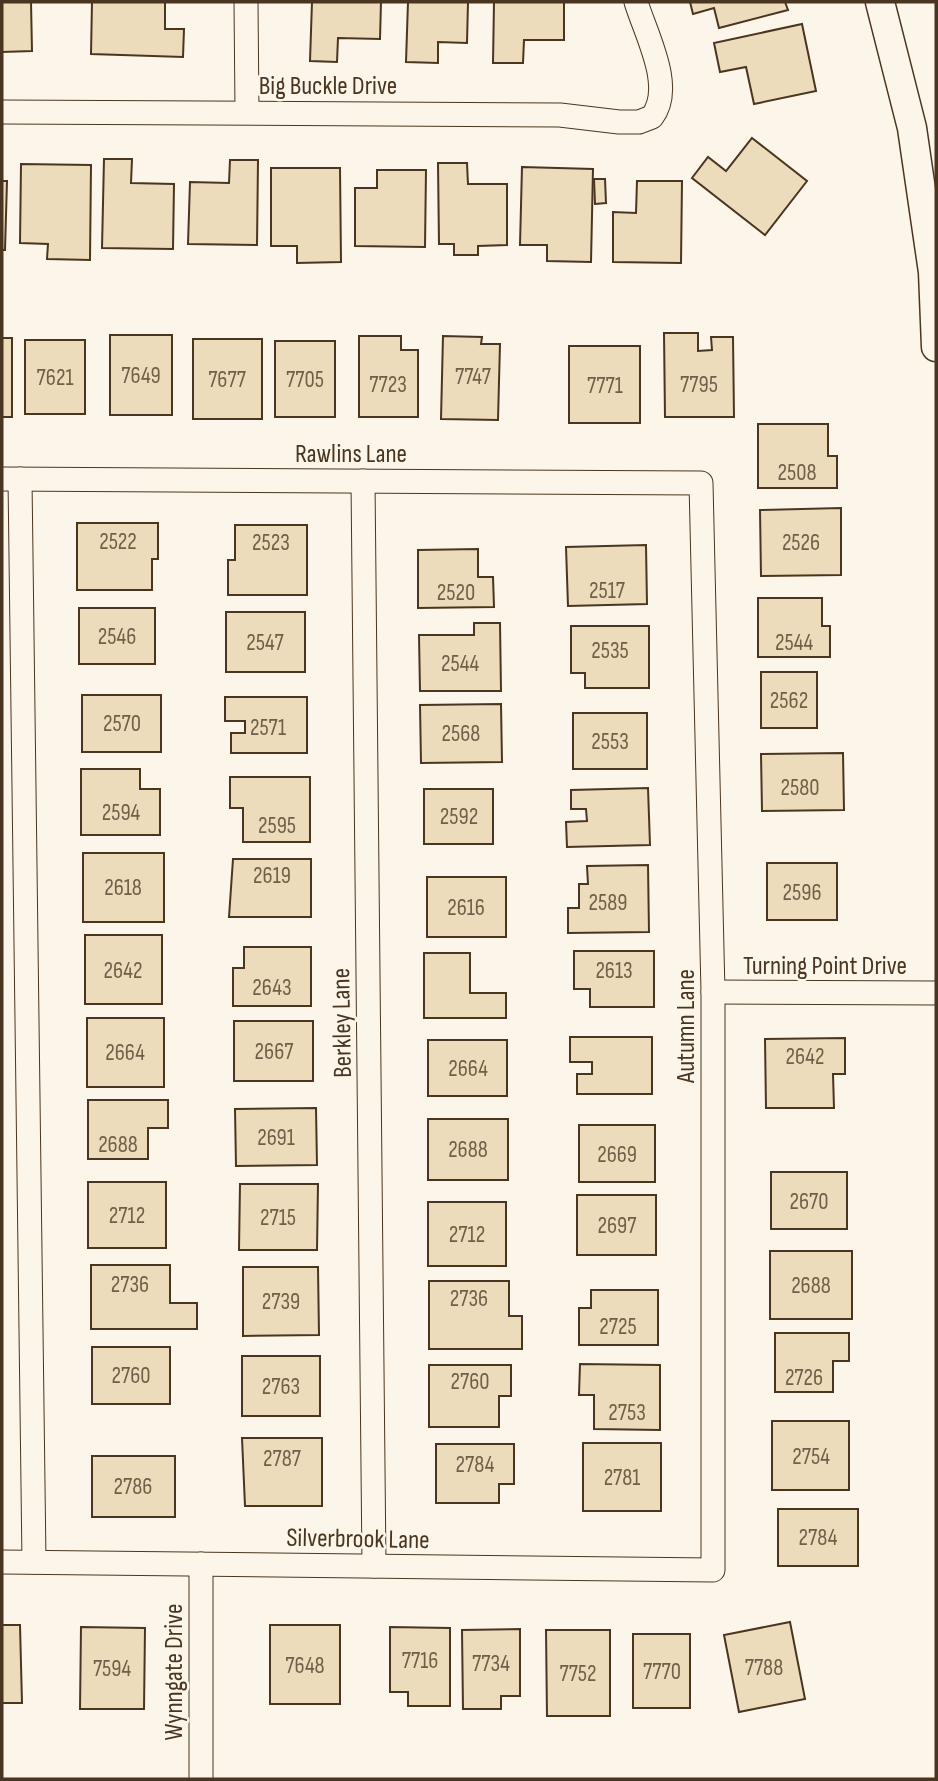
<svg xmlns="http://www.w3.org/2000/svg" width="938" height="1781" font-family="'Sofia Sans Condensed',sans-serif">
  <rect width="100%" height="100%" fill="#fbf6e9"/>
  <!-- building -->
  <g fill="#ecdcbc" stroke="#4a3520" stroke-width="2">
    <polygon points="2,2 31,2 32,51 2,52"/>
    <polygon points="92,2 165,2 165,29 184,29 183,57 91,54"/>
    <polygon points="312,2 381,2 380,39 338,38 337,62 310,61"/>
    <polygon points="408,2 468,2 467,43 438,42 438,63 406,62"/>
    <polygon points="494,2 564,2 564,40 524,40 523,63 493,63"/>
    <polygon points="690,2 785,2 788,10 719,28 714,8 693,14"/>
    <polygon points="802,24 816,91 754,104 746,67 720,72 714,43"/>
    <polygon points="752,138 807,181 765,235 692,178 708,157 726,171"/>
    <polygon points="104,159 132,159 131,183 174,184 173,249 102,248"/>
    <polygon points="230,160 258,160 257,245 188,244 190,182 229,183"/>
    <polygon points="438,163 467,163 468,184 507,184 507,245 478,246 478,255 454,255 454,244 439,244"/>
    <polygon points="21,164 91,165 90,260 47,259 48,244 20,243"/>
    <polygon points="522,167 593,169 591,262 547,261 547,245 520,245"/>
    <polygon points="271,168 340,168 341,262 297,263 297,246 271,246"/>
    <polygon points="377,170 426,170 425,247 355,246 355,188 377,188"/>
    <polygon points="594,179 605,179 606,203 595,204"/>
    <polygon points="2,181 7,181 5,250 2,250"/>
    <polygon points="637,181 682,181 681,263 613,262 613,212 636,213"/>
    <polygon points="664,333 698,333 698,351 712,350 711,337 733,337 734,417 665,417"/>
    <rect x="110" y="335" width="62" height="80"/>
    <polygon points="359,336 401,336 401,350 418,350 418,417 359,417"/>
    <polygon points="443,336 482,337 481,344 500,344 498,420 441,419"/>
    <rect x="2" y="338" width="10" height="79"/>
    <rect x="193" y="339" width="69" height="80"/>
    <rect x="25" y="340" width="60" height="74"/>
    <rect x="275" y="341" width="60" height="76"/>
    <rect x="569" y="346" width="71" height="77"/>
    <polygon points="758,424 828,424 828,456 837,456 837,488 758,488"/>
    <polygon points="841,508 841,575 761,576 760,510"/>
    <polygon points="77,523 158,523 158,559 152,559 152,590 77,590"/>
    <polygon points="235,525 307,525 307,595 228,595 228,560 235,560"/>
    <polygon points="646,545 647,604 568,606 566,547"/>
    <polygon points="478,549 478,577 493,577 494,607 418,608 418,550"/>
    <polygon points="758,598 822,598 822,626 830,626 830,657 758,657"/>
    <rect x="79" y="608" width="76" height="56"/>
    <rect x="226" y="612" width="79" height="60"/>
    <polygon points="474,623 500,623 501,691 420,691 419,635 474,635"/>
    <polygon points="571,626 649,626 649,688 585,688 585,673 571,673"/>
    <rect x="761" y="672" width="56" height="56"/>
    <rect x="82" y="695" width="79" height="57"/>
    <polygon points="225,697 307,697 307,753 231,753 231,733 245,733 245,721 225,721"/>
    <polygon points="501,704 502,762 421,763 420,705"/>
    <rect x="573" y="713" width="74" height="56"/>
    <polygon points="843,753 844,810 762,811 761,754"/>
    <polygon points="81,769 140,769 140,789 160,789 160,835 81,835"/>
    <polygon points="230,777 310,777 310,842 243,842 243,808 230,808"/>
    <polygon points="648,788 650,845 567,847 566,822 587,821 586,809 571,809 571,790"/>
    <rect x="424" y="789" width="69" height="55"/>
    <rect x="83" y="853" width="81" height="69"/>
    <polygon points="233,859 311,859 311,917 229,917"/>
    <rect x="767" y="863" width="70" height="57"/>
    <polygon points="648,865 649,932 568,933 568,908 579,908 579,884 588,884 587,866"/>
    <rect x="427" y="877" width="79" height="60"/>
    <rect x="85" y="935" width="77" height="69"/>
    <polygon points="244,947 311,947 311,1006 233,1006 233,968 244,968"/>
    <polygon points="574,951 654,951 654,1007 590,1007 590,989 574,989"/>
    <polygon points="424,953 470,953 470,993 506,993 506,1018 424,1018"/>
    <rect x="87" y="1018" width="77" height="69"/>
    <rect x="234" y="1021" width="79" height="60"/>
    <polygon points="570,1037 652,1037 652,1094 577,1094 577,1074 592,1074 592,1062 570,1062"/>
    <polygon points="845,1038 845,1074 833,1074 834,1108 766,1108 765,1039"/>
    <rect x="428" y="1040" width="79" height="56"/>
    <polygon points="88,1100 168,1100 168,1128 148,1128 148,1159 88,1159"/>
    <polygon points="316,1108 317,1165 236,1166 235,1109"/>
    <rect x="428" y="1119" width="80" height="61"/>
    <rect x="579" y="1125" width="76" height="57"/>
    <rect x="771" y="1172" width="76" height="57"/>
    <rect x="88" y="1182" width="78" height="66"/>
    <polygon points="240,1184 318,1184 317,1250 239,1250"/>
    <rect x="577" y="1195" width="79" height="60"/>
    <rect x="428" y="1202" width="78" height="64"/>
    <rect x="770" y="1251" width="82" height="68"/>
    <polygon points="91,1265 170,1265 170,1303 197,1303 197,1329 91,1329"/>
    <polygon points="243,1267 318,1267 319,1335 243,1336"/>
    <polygon points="429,1281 509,1281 509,1316 522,1316 522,1349 429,1349"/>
    <polygon points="591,1290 658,1290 658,1345 579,1345 579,1308 591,1308"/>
    <polygon points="775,1333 849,1333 849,1361 833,1361 833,1392 775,1392"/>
    <rect x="92" y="1347" width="78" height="57"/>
    <rect x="242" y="1356" width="78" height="60"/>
    <polygon points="580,1364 660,1365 660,1430 594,1429 594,1395 579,1395"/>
    <polygon points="429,1365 511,1365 511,1396 499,1396 499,1427 429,1427"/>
    <rect x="772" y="1421" width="77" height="69"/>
    <polygon points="242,1438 322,1438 322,1506 245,1506"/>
    <rect x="583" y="1443" width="78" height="68"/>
    <polygon points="436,1444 514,1444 514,1484 499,1484 499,1503 436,1503"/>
    <rect x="92" y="1456" width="83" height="61"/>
    <rect x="778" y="1509" width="80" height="57"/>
    <polygon points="790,1622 805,1699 739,1712 724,1635"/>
    <polygon points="2,1625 20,1625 22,1703 2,1703"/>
    <rect x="270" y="1625" width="70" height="79"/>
    <polygon points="81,1627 145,1628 144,1709 80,1709"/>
    <polygon points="390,1627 450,1628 450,1706 408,1706 408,1692 390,1692"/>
    <polygon points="520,1629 520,1696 501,1696 501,1709 463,1709 462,1630"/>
    <polygon points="546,1630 610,1630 610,1716 547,1716"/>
    <rect x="633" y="1634" width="57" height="74"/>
  </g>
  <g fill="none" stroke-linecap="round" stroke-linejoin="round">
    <!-- minor casing -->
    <g stroke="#4a3520" stroke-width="25">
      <g id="minor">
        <polyline points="246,2 247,112"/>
        <path d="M2,112L560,115L619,122H639L652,117C675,87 646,35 636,2"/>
        <polyline points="2,479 701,483 713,992 713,1570 2,1562"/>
        <polyline points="20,479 34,1562"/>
        <polyline points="363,481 374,1566"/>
        <polyline points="713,992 936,993"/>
        <polyline points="201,1564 201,1779"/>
      </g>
    </g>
    <!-- tertiary casing -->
    <g stroke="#4a3520" stroke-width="31">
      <polyline id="tertiary" points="880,2 912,128 933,272 936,347"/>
    </g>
    <!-- minor -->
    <use href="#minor" stroke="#fbf6e9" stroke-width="23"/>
    <!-- tertiary -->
    <use href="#tertiary" stroke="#fbf6e9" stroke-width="28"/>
  </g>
  <g text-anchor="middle" stroke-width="5" stroke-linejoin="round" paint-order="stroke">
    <!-- number labels -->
    <g font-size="23" fill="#725f47">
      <text x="141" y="383">7649</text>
      <text x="473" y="384">7747</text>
      <text x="55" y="385">7621</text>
      <text x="227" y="387">7677</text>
      <text x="305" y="387">7705</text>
      <text x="388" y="392">7723</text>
      <text x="699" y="392">7795</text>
      <text x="605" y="393">7771</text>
      <text x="797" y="480">2508</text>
      <text x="118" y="549">2522</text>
      <text x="271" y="550">2523</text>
      <text x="801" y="550">2526</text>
      <text x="607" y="598">2517</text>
      <text x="456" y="600">2520</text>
      <text x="117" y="644">2546</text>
      <text x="265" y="650">2547</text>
      <text x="794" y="650">2544</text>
      <text x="610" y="658">2535</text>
      <text x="460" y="671">2544</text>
      <text x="789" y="708">2562</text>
      <text x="122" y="731">2570</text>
      <text x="268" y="735">2571</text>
      <text x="461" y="741">2568</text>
      <text x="610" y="749">2553</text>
      <text x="800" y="795">2580</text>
      <text x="121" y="820">2594</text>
      <text x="459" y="824">2592</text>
      <text x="277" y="833">2595</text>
      <text x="272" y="883">2619</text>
      <text x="123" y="895">2618</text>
      <text x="802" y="900">2596</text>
      <text x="608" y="910">2589</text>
      <text x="466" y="915">2616</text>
      <text x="123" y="978">2642</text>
      <text x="614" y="978">2613</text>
      <text x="272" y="995">2643</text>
      <text x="274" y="1059">2667</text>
      <text x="125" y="1060">2664</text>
      <text x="805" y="1064">2642</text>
      <text x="468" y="1076">2664</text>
      <text x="276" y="1145">2691</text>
      <text x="118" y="1152">2688</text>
      <text x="468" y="1157">2688</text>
      <text x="617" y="1162">2669</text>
      <text x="809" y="1209">2670</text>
      <text x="127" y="1223">2712</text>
      <text x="278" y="1225">2715</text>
      <text x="617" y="1233">2697</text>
      <text x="467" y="1242">2712</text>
      <text x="130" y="1292">2736</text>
      <text x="811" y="1293">2688</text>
      <text x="469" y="1306">2736</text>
      <text x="281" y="1309">2739</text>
      <text x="618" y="1334">2725</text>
      <text x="131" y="1383">2760</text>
      <text x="804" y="1385">2726</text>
      <text x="470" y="1389">2760</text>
      <text x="281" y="1394">2763</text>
      <text x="627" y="1420">2753</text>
      <text x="811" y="1464">2754</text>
      <text x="282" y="1466">2787</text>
      <text x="475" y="1472">2784</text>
      <text x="622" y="1485">2781</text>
      <text x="133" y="1494">2786</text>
      <text x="818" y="1545">2784</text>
      <text x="420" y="1668">7716</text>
      <text x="491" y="1671">7734</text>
      <text x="305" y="1673">7648</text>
      <text x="764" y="1675">7788</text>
      <text x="112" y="1676">7594</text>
      <text x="662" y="1679">7770</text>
      <text x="578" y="1681">7752</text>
    </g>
    <!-- street labels -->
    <g font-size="26" fill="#4a3520" stroke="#fbf6e9">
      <text x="328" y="94">Big Buckle Drive</text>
      <text x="351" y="462">Rawlins Lane</text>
      <text x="825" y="974">Turning Point Drive</text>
      <text transform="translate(341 1023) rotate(-91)" y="9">Berkley Lane</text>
      <text transform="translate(685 1026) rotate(-90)" y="9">Autumn Lane</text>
      <text transform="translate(358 1538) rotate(1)" y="9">Silverbrook Lane</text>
      <text transform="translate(173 1672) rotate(-90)" y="9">Wynngate Drive</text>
    </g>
  </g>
  <!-- border -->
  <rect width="938" height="1781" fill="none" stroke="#4a3520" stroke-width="7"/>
</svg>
